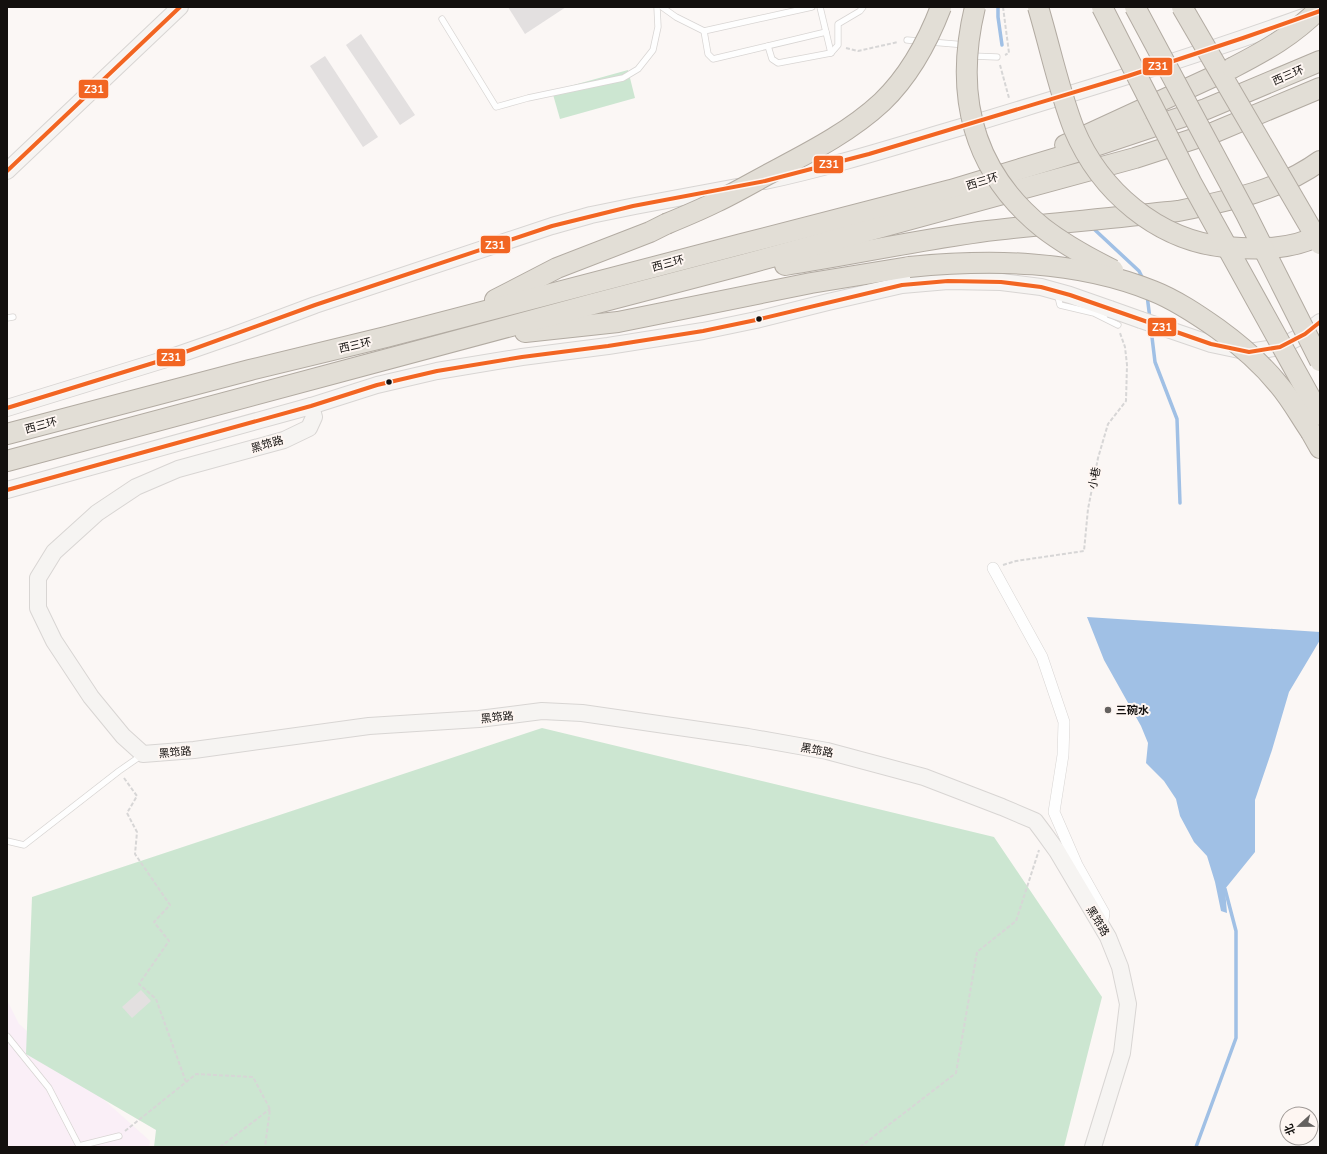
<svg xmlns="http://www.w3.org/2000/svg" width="1327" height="1154" font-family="'Nunito Sans','Noto Sans SC',sans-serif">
  <rect width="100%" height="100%" fill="#fbf7f5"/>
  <!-- industrial -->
  <polygon fill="#faeff7" points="7,1000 19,1024 150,1141 149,1147 7,1147"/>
  <!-- green -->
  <g fill="#cce6d1">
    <polygon points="628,70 635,98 560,119 552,91"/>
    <polygon points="542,728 994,837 1102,997 1064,1147 154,1147 156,1130 26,1054 32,897"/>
  </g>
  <!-- water -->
  <polygon fill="#a0c0e5" points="1087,617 1320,632 1320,640 1289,692 1272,750 1255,800 1255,852 1225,889 1227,913 1221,911 1215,882 1207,856 1194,842 1180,816 1176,799 1164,781 1146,763 1148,743 1141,726 1104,660"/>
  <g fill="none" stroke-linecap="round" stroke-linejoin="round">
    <!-- stream -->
    <g stroke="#a0c0e5" stroke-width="3.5">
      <polyline points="998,7 998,17 1002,45"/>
      <polyline points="1095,230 1139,271 1143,279"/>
      <polyline points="1147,295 1150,319"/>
      <polyline points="1151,329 1155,362 1177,419 1180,503"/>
      <polyline points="1196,1147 1236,1038 1236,931 1225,889"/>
    </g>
  </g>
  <!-- building -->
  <g fill="#e3e0e0">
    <polygon points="508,7 566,7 525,34"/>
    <polygon points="361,34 415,115 400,125 346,45"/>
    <polygon points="325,56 378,137 363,147 310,66"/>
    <polygon points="141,990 151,1001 132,1018 122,1007"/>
  </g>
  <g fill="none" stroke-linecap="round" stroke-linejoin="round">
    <!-- lane casing -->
    <g stroke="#d8d5d3" stroke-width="7">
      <g id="lane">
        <polyline points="662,7 676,17 704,31 812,7"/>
        <polyline points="820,7 831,53"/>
        <polyline points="442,19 496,107 528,98 623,78 638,69 653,50 658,27 657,7"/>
        <polyline points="704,31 708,54 713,59 826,32"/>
        <polyline points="907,40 966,45"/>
        <polyline points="768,46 772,59 778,63 831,53 838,45 838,24 860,11 863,7"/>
        <polyline points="972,56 997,57"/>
        <polyline points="1057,293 1060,305 1094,313 1118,325"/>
        <polyline points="7,318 13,317"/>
        <polyline points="7,841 24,845 119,771 142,755"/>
        <polyline points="7,1036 49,1088 79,1146 119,1136"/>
      </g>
    </g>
    <!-- street casing -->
    <g stroke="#d8d5d3" stroke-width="12">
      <polyline id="street" points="993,568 1042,657 1064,722 1063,755 1054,812 1077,865 1104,913 1102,927"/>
    </g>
    <!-- secondary casing -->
    <g stroke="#d8d5d3" stroke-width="18">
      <g id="secondary">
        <polyline points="7,171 180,7"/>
        <path d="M765,181C836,166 906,143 975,123C1087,89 1199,55 1309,15"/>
        <polyline points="1141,320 1211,344 1249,352 1280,347 1305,334 1320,322"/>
        <polyline points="311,406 314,417 309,428 284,440 178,469 136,487 97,513 54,552 38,578 38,608 54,641 91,697 123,736 143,754 194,750 369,726 479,719 542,711 582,713 748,737 827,751 924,777 1002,807 1035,821 1044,833 1057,851 1108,937 1120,967 1128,1004 1122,1053 1093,1147"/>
        <polyline points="7,408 163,360 232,336 315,305 552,226 591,215 635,206 737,187"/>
        <polyline points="7,490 311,406 377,385 437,371 522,357 608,346 703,331 756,320 828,302 902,285 948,281 1001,282 1041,287 1070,295 1110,309"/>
      </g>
    </g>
    <!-- highway casing -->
    <g stroke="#b2aba2" stroke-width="22">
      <g id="highway">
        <polyline points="1065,145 1232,68"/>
        <path d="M785,265C850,255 914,241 979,232C1045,224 1112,218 1178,211C1227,201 1279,191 1320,161"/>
        <polyline points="495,300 557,268 650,232 666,224"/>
        <polyline points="525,332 618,322 811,283 909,267"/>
        <polyline points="1311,432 1320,448"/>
        <polyline points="7,434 250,370 386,337 742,244 951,190 1083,150 1206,109 1320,61"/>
        <polyline points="7,461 593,304 746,264 1135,158 1215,132 1320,88"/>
      </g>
    </g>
    <!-- path -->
    <g stroke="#d7d6d6" stroke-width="2" stroke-dasharray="4 2" stroke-linecap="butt">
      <polyline points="1003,7 1009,53 1005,55"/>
      <polyline points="846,48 858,51 898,42"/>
      <polyline points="1000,65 1009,98"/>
      <polyline points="1003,565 1016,561 1084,551 1088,509 1098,458 1108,424 1126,401 1127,365 1125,347 1120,333"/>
      <polyline points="124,778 137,796 127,813 137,832 135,854 170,905 154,922 169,941 139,984 156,999 186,1082"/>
      <polyline points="125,1131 196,1074 253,1077 270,1109 265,1147"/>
      <polyline points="220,1147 270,1109"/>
      <polyline points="860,1147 956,1073 977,952 1016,921 1039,850"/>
    </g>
    <!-- lane -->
    <use href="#lane" stroke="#fefefe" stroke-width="5.5"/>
    <!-- street -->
    <use href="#street" stroke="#fefefe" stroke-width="11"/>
    <!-- secondary -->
    <use href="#secondary" stroke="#f6f4f2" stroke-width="16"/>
    <!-- highway -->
    <use href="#highway" stroke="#e2ded6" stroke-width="20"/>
    <!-- secondary-bridge casing -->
    <g stroke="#d8d5d3" stroke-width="18" stroke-linecap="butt">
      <polyline id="secondary-bridge" points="1110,309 1141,320"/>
    </g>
    <!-- highway-bridge casing -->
    <g stroke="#b2aba2" stroke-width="22" stroke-linecap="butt">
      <g id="highway-bridge">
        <path d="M975,7C954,94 972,171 1043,228C1065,245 1089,258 1113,270"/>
        <path d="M1038,7C1050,47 1059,91 1074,129C1100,191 1157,240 1225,247C1257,250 1291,250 1320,235"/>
        <polyline points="1102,7 1191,182 1320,415"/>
        <polyline points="1135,7 1246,214 1320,361"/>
        <polyline points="1182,7 1320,244"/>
        <path d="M1232,68C1265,51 1294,35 1320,8"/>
        <path d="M666,224C683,217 700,210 716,202C737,192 757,180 778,169C814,150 852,130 882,102C909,76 928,41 941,7"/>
        <path d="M909,267C991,259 1076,260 1153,291C1176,300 1198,315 1218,329C1240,345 1261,363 1278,384C1291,399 1300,416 1311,432"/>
      </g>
    </g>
    <!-- secondary-bridge -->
    <use href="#secondary-bridge" stroke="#f6f4f2" stroke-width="16"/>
    <!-- highway-bridge -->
    <use href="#highway-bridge" stroke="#e2ded6" stroke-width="20"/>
    <!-- bus-1 casing -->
    <g stroke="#fef6f2" stroke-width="7">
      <g id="bus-1">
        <polyline points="7,171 180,7"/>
        <polyline points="7,408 163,360 315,305 552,226 633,206 765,181 869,154 1128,76 1243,38 1320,11"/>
        <polyline points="7,490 311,406 377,385 437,371 522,357 608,346 703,331 756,320 902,285 948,281 1001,282 1041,287 1070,295 1211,344 1249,352 1280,347 1305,334 1320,322"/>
      </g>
    </g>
    <!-- bus-1 -->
    <use href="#bus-1" stroke="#f26522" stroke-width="4"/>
  </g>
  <!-- markers -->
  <g fill="#13100e" stroke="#fef6f2" stroke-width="1.5">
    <circle cx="759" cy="319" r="3.5"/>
    <circle cx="389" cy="382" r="3.5"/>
  </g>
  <circle fill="#64615f" stroke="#fef6f2" stroke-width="1.5" cx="1108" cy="710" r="4"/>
  <g text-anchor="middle" stroke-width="4" stroke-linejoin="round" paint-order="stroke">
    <!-- street labels -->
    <g font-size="11" fill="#13100e" stroke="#fef6f2">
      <text transform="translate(1288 75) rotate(-23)" y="4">西三环</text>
      <text transform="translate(982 181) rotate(-17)" y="4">西三环</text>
      <text transform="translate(668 263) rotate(-15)" y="4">西三环</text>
      <text transform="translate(355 345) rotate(-13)" y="4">西三环</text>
      <text transform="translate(41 425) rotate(-15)" y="4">西三环</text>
      <text transform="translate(267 444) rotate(-16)" y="4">黑筇路</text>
      <text transform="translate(1094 478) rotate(-78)" y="4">小巷</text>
      <text transform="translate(497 717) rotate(-6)" y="4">黑筇路</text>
      <text transform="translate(817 750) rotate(11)" y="4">黑筇路</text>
      <text transform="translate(175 752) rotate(-5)" y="4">黑筇路</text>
      <text transform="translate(1098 921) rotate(59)" y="4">黑筇路</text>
    </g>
    <!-- poi labels -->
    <g font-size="11" font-weight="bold" fill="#13100e" stroke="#fef6f2" text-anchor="start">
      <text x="1116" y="714">三碗水</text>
    </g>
  </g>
  <g stroke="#fef6f2" stroke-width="1.5">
    <rect x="1142" y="57" width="31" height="19" rx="4" fill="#f26522"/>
    <rect x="78" y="79" width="31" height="20" rx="4" fill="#f26522"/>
    <rect x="813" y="155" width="31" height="19" rx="4" fill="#f26522"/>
    <rect x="480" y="235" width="31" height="19" rx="4" fill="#f26522"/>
    <rect x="1147" y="317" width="30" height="20" rx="4" fill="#f26522"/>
    <rect x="156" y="348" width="30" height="19" rx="4" fill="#f26522"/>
  </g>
  <g font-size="11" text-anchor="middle" font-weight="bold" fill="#fff">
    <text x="1158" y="70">Z31</text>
    <text x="94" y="93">Z31</text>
    <text x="829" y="168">Z31</text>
    <text x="495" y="249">Z31</text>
    <text x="1162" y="331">Z31</text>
    <text x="171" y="361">Z31</text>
  </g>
  <!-- border -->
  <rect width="1327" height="1154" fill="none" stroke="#13100e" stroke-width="16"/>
  <!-- north arrow -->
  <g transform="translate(1299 1126) rotate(248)"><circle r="19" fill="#fef6f2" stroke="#a09a97"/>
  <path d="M0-3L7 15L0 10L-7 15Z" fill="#64615f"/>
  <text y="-6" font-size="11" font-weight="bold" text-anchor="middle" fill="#13100e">北</text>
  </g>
</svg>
